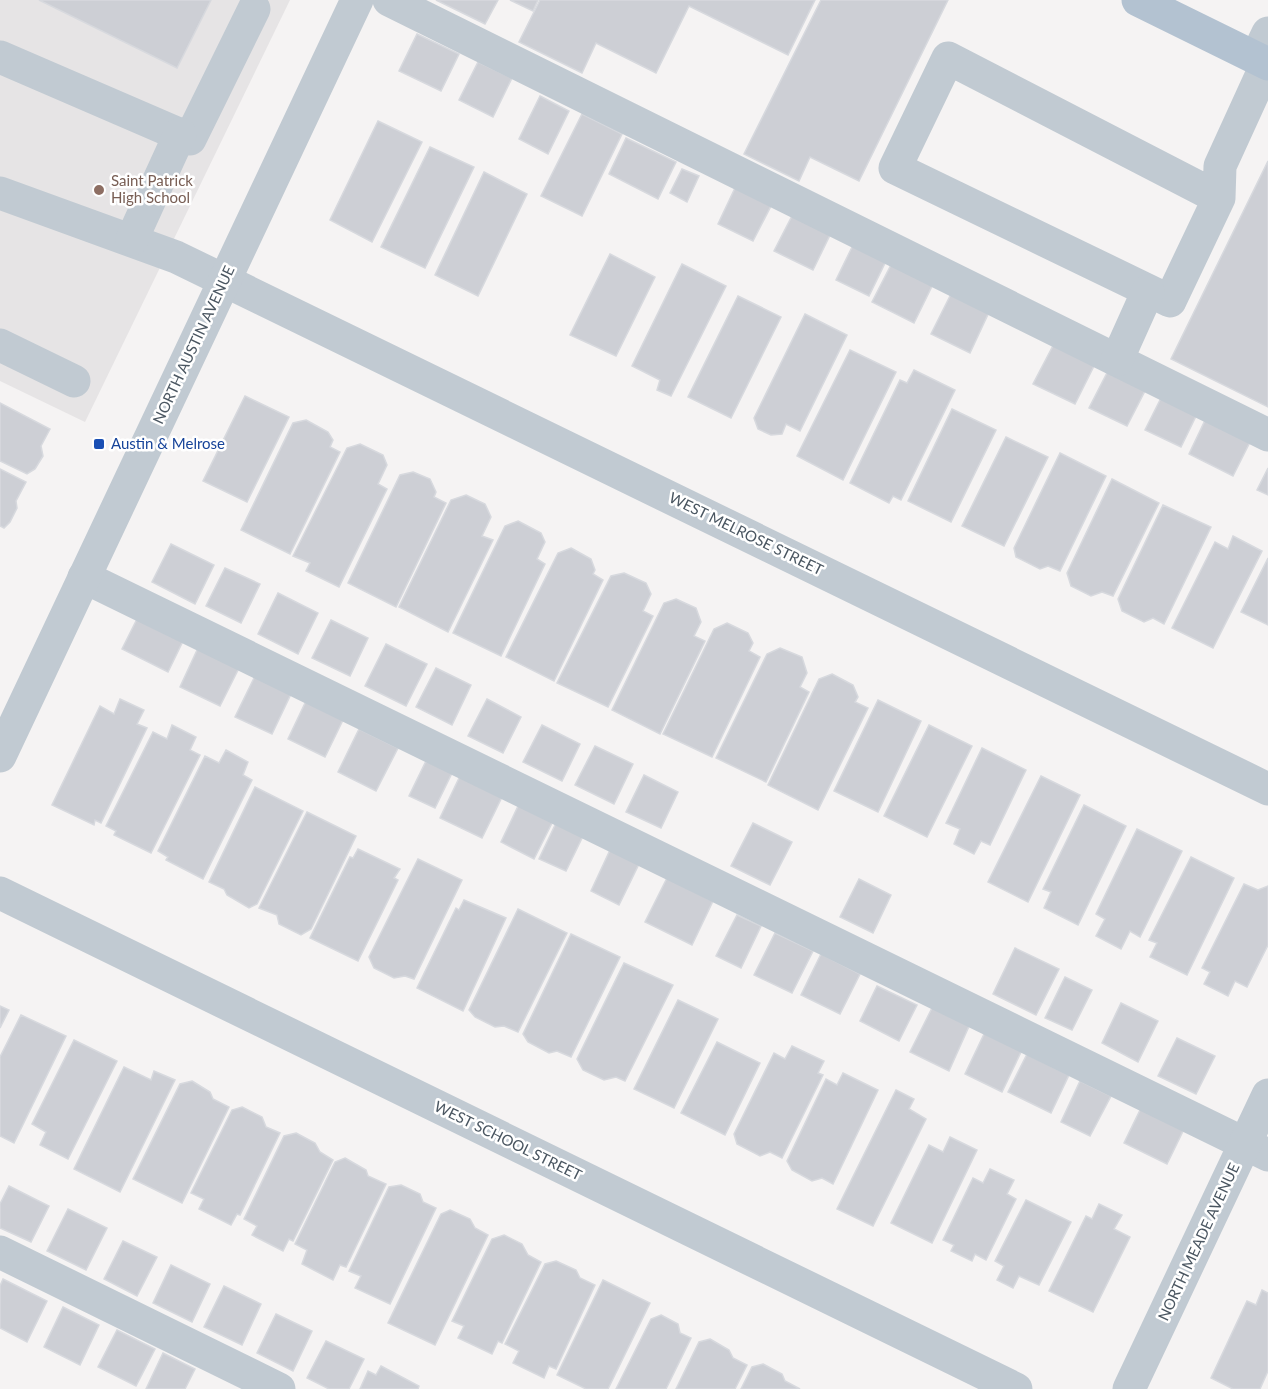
<svg xmlns="http://www.w3.org/2000/svg" width="1268" height="1389" font-family="Lato,sans-serif">
  <rect width="100%" height="100%" fill="#f5f3f3"/>
  <!-- education -->
  <polygon fill="#e6e4e5" points="0,0 290,0 85,422 0,381"/>
  <!-- building -->
  <g fill="#cdcfd5" stroke="#d7d9de" stroke-width="1.5">
    <polygon points="39,0 211,0 177,68"/>
    <polygon points="436,0 498,0 485,24"/>
    <polygon points="510,0 538,0 533,11"/>
    <polygon points="540,0 815,0 788,55 689,6 656,73 596,43 582,73 519,42"/>
    <polygon points="821,0 948,0 859,181 810,157 799,181 744,154"/>
    <polygon points="417,34 459,54 441,91 399,71"/>
    <polygon points="478,62 512,78 493,117 459,100"/>
    <polygon points="540,96 569,111 548,154 519,139"/>
    <polygon points="582,114 622,134 582,216 541,196"/>
    <polygon points="378,121 422,142 372,242 330,220"/>
    <polygon points="626,138 676,162 658,199 609,174"/>
    <polygon points="430,147 474,167 425,268 381,247"/>
    <polygon points="1268,161 1268,407 1171,359"/>
    <polygon points="682,169 699,176 687,202 670,193"/>
    <polygon points="484,172 527,194 478,296 435,275"/>
    <polygon points="735,188 771,206 753,241 718,224"/>
    <polygon points="794,212 832,231 813,270 774,251"/>
    <polygon points="854,243 887,259 869,296 836,280"/>
    <polygon points="610,254 655,277 616,356 570,335"/>
    <polygon points="894,259 935,280 914,323 872,302"/>
    <polygon points="682,264 726,286 671,396 657,390 660,380 632,366"/>
    <polygon points="952,292 990,310 970,353 931,334"/>
    <polygon points="738,296 781,317 731,418 688,397"/>
    <polygon points="805,314 847,335 800,431 786,424 782,434 771,435 758,429 754,418"/>
    <polygon points="1056,340 1097,360 1075,404 1033,384"/>
    <polygon points="850,350 896,372 843,480 797,456"/>
    <polygon points="1110,367 1148,385 1127,426 1089,408"/>
    <polygon points="914,370 955,390 901,500 893,496 889,503 850,483 900,380 907,383"/>
    <polygon points="1163,394 1198,412 1181,447 1145,430"/>
    <polygon points="245,396 289,417 247,502 203,481"/>
    <polygon points="0,403 50,429 41,446 43,456 35,469 27,474 0,461"/>
    <polygon points="952,409 996,430 951,522 908,501"/>
    <polygon points="1208,414 1253,436 1233,476 1189,454"/>
    <polygon points="306,420 328,432 333,440 330,447 340,452 290,554 241,530 293,423"/>
    <polygon points="1006,437 1048,457 1004,546 962,526"/>
    <polygon points="360,444 383,455 387,465 378,484 387,489 339,587 306,571 310,563 293,556 347,448"/>
    <polygon points="1060,453 1106,476 1060,571 1048,566 1040,569 1016,557 1014,548"/>
    <polygon points="1268,468 1268,495 1257,490"/>
    <polygon points="0,469 26,482 16,501 17,508 10,522 4,528 0,526"/>
    <polygon points="413,472 430,479 436,492 434,497 446,503 396,607 348,583 400,475"/>
    <polygon points="1112,479 1159,503 1113,596 1102,592 1091,596 1071,586 1067,573"/>
    <polygon points="466,495 485,504 491,517 482,536 493,540 448,632 399,607 451,500"/>
    <polygon points="1163,505 1211,527 1164,624 1153,618 1144,622 1122,611 1118,599"/>
    <polygon points="518,521 541,533 545,542 537,559 545,564 501,656 453,633 505,526"/>
    <polygon points="1233,536 1262,551 1213,648 1172,628 1215,542 1228,549"/>
    <polygon points="171,544 214,565 195,604 152,582"/>
    <polygon points="571,548 591,559 595,570 593,574 603,580 554,681 506,657 558,553"/>
    <polygon points="1268,558 1268,625 1241,612"/>
    <polygon points="225,568 260,584 241,623 206,606"/>
    <polygon points="624,573 646,583 651,594 643,611 653,616 608,707 557,683 611,576"/>
    <polygon points="278,593 318,613 298,654 258,634"/>
    <polygon points="676,599 696,608 701,622 694,636 705,641 660,734 612,710 664,603"/>
    <polygon points="137,619 183,641 168,672 122,649"/>
    <polygon points="331,620 368,638 350,676 312,658"/>
    <polygon points="727,623 748,633 753,643 749,651 760,657 712,757 663,734 714,629"/>
    <polygon points="386,644 427,664 406,706 365,686"/>
    <polygon points="198,648 239,668 220,706 180,687"/>
    <polygon points="780,648 802,657 807,673 800,687 809,692 766,782 716,758 767,654"/>
    <polygon points="436,668 471,685 452,725 416,707"/>
    <polygon points="832,674 853,685 858,697 855,702 868,708 818,810 768,785 819,679"/>
    <polygon points="255,676 291,694 272,734 235,717"/>
    <polygon points="120,699 144,710 137,724 147,728 101,823 95,820 94,825 52,805 100,706 114,714"/>
    <polygon points="487,699 521,717 503,753 468,736"/>
    <polygon points="878,700 921,721 878,812 834,791"/>
    <polygon points="306,701 343,720 325,757 288,739"/>
    <polygon points="172,725 196,737 190,750 200,755 151,853 114,835 116,831 106,826 153,732 167,739"/>
    <polygon points="542,725 580,744 562,781 523,762"/>
    <polygon points="929,725 972,746 927,837 884,816"/>
    <polygon points="359,729 398,748 376,791 338,772"/>
    <polygon points="595,746 633,764 614,804 575,785"/>
    <polygon points="982,748 1026,770 990,845 981,841 974,854 954,844 960,829 946,823"/>
    <polygon points="226,750 248,762 243,775 252,780 203,879 166,860 168,857 158,851 205,756 219,763"/>
    <polygon points="426,761 452,773 435,808 409,796"/>
    <polygon points="644,775 678,792 661,828 626,812"/>
    <polygon points="460,776 502,797 482,838 440,818"/>
    <polygon points="1041,776 1080,795 1028,902 988,882"/>
    <polygon points="255,787 303,811 257,904 249,908 227,895 224,889 209,882"/>
    <polygon points="519,804 553,821 534,859 501,842"/>
    <polygon points="1084,805 1126,826 1078,925 1044,908 1051,892 1043,889"/>
    <polygon points="307,812 356,836 311,929 301,935 279,924 277,915 259,908"/>
    <polygon points="556,823 583,836 566,871 539,859"/>
    <polygon points="753,823 792,842 770,885 731,866"/>
    <polygon points="1137,829 1182,851 1140,937 1130,931 1121,949 1096,936 1105,919 1096,914"/>
    <polygon points="358,849 400,869 394,878 398,880 358,961 310,938 350,857 353,858"/>
    <polygon points="610,850 639,864 619,905 591,891"/>
    <polygon points="1191,857 1234,878 1187,975 1150,957 1157,943 1149,940"/>
    <polygon points="418,859 462,880 414,979 405,976 394,978 374,968 369,957"/>
    <polygon points="667,878 713,901 692,945 645,922"/>
    <polygon points="859,879 891,895 873,933 840,917"/>
    <polygon points="1244,884 1258,890 1268,886 1268,945 1247,987 1235,981 1228,996 1204,984 1210,972 1202,968"/>
    <polygon points="464,900 506,918 463,1011 417,988 456,908 459,910"/>
    <polygon points="518,909 567,933 518,1032 504,1026 495,1027 475,1017 469,1010"/>
    <polygon points="737,915 761,926 741,968 716,956"/>
    <polygon points="775,933 813,951 792,993 754,975"/>
    <polygon points="571,934 620,957 571,1057 557,1051 549,1053 528,1042 523,1034"/>
    <polygon points="1015,948 1059,969 1036,1015 993,994"/>
    <polygon points="821,954 860,974 840,1014 801,995"/>
    <polygon points="624,963 673,985 625,1081 616,1077 604,1080 583,1070 577,1059"/>
    <polygon points="1065,977 1092,990 1072,1030 1045,1018"/>
    <polygon points="877,986 917,1005 899,1041 860,1021"/>
    <polygon points="678,1000 718,1019 674,1108 634,1089"/>
    <polygon points="1121,1003 1158,1021 1138,1062 1102,1043"/>
    <polygon points="0,1006 9,1010 0,1028"/>
    <polygon points="933,1006 970,1024 949,1071 910,1052"/>
    <polygon points="21,1015 66,1036 14,1143 0,1136 0,1057"/>
    <polygon points="985,1032 1022,1050 1002,1092 965,1074"/>
    <polygon points="1177,1038 1215,1056 1196,1094 1158,1076"/>
    <polygon points="74,1040 117,1061 68,1159 40,1145 46,1132 32,1124"/>
    <polygon points="717,1042 760,1063 725,1135 681,1113"/>
    <polygon points="792,1046 824,1061 818,1073 823,1075 782,1158 770,1152 760,1156 737,1144 734,1134 774,1053 785,1059"/>
    <polygon points="1027,1054 1069,1075 1051,1113 1008,1092"/>
    <polygon points="124,1067 151,1080 154,1071 175,1080 120,1192 74,1169"/>
    <polygon points="843,1073 878,1090 833,1184 822,1178 812,1181 792,1170 787,1161 826,1079 837,1085"/>
    <polygon points="192,1081 210,1092 213,1099 229,1107 182,1203 133,1179 180,1084"/>
    <polygon points="1080,1081 1111,1096 1090,1136 1061,1122"/>
    <polygon points="896,1090 914,1099 909,1109 926,1119 873,1226 837,1209"/>
    <polygon points="1142,1106 1185,1127 1167,1164 1124,1143"/>
    <polygon points="242,1107 262,1117 266,1127 280,1133 240,1215 237,1214 231,1225 199,1209 204,1199 191,1193 232,1110"/>
    <polygon points="296,1133 315,1143 320,1152 333,1160 293,1241 289,1239 283,1251 252,1235 257,1226 244,1219 284,1136"/>
    <polygon points="950,1137 977,1150 932,1243 891,1223 929,1145 943,1152"/>
    <polygon points="345,1158 366,1170 368,1176 386,1184 346,1267 340,1265 333,1280 302,1264 307,1250 295,1244 335,1162"/>
    <polygon points="990,1169 1014,1180 1007,1194 1016,1199 986,1260 975,1254 972,1261 951,1251 954,1245 943,1240 973,1178 983,1183"/>
    <polygon points="401,1185 420,1194 423,1202 436,1208 390,1304 355,1288 361,1276 349,1271 389,1187"/>
    <polygon points="9,1186 49,1206 31,1242 0,1228 0,1204"/>
    <polygon points="1026,1200 1071,1222 1039,1285 1019,1276 1013,1288 997,1280 1004,1266 995,1261"/>
    <polygon points="1099,1204 1122,1215 1114,1229 1130,1237 1093,1312 1049,1291 1086,1216 1092,1219"/>
    <polygon points="68,1209 107,1228 86,1270 47,1251"/>
    <polygon points="450,1210 470,1219 475,1228 488,1235 435,1345 388,1323 441,1214"/>
    <polygon points="504,1235 522,1244 528,1255 541,1262 502,1343 498,1341 492,1354 458,1338 464,1326 452,1321 492,1239"/>
    <polygon points="123,1241 157,1257 137,1296 104,1279"/>
    <polygon points="556,1261 576,1270 580,1278 595,1285 556,1369 549,1366 544,1378 513,1363 519,1351 505,1344 545,1264"/>
    <polygon points="171,1265 210,1284 192,1322 153,1303"/>
    <polygon points="3,1279 47,1301 27,1342 0,1328 0,1286"/>
    <polygon points="603,1280 650,1303 608,1389 586,1389 557,1375"/>
    <polygon points="224,1286 261,1304 242,1345 204,1327"/>
    <polygon points="1262,1290 1268,1293 1268,1371 1260,1389 1233,1389 1211,1378 1247,1301 1256,1305"/>
    <polygon points="63,1307 99,1325 80,1365 44,1347"/>
    <polygon points="276,1314 312,1331 293,1371 257,1353"/>
    <polygon points="661,1315 678,1324 680,1333 691,1338 666,1389 616,1389 651,1319"/>
    <polygon points="117,1330 155,1349 136,1386 98,1367"/>
    <polygon points="710,1339 729,1350 733,1358 747,1365 735,1389 676,1389 699,1342"/>
    <polygon points="326,1341 364,1359 349,1389 329,1389 307,1378"/>
    <polygon points="163,1353 195,1369 185,1389 146,1389"/>
    <polygon points="763,1364 782,1374 785,1381 800,1389 741,1389 752,1367"/>
    <polygon points="381,1366 419,1386 418,1389 360,1389 368,1371 376,1375"/>
  </g>
  <g fill="none" stroke-linecap="round" stroke-linejoin="round">
    <!-- minor -->
    <g stroke="#c1cad2" stroke-width="33">
      <polyline points="389,0 1268,435"/>
      <polyline points="0,57 190,139 254,9"/>
      <polyline points="1256,58 1268,33"/>
      <polyline points="0,193 176,257 1268,789"/>
      <polyline points="1219,198 948,58 895,168 1170,301 1219,198 1220,166 1267,63"/>
      <polyline points="132,239 180,134"/>
      <polyline points="0,345 74,381"/>
      <polyline points="1117,360 1148,291"/>
      <polyline points="84,577 1268,1155"/>
      <polyline points="0,756 357,0"/>
      <polyline points="0,893 1016,1389"/>
      <polyline points="0,1252 279,1389"/>
      <polyline points="1129,1389 1268,1095"/>
    </g>
    <!-- major -->
    <polyline stroke="#b3c2d1" stroke-width="33" points="1138,0 1268,64"/>
  </g>
  <!-- markers -->
  <circle fill="#8d6e63" stroke="#fff" stroke-width="2" cx="99" cy="190" r="6"/>
  <rect fill="#1a4fb4" stroke="#fff" stroke-width="2" x="93" y="438" width="12" height="12" rx="3"/>
  <g text-anchor="middle" stroke-width="5" stroke-linejoin="round" paint-order="stroke">
    <!-- education labels -->
    <g font-size="15" fill="#785e54" stroke="#fff" text-anchor="start">
      <text x="111" y="186">Saint Patrick<tspan x="111" dy="17">High School</tspan></text>
    </g>
    <!-- street labels -->
    <g font-size="15" fill="#4a5661" stroke="#fff">
      <text transform="translate(194 345) rotate(-65)" y="5">NORTH AUSTIN AVENUE</text>
      <text transform="translate(746 534) rotate(26)" y="5">WEST MELROSE STREET</text>
      <text transform="translate(508 1141) rotate(26)" y="5">WEST SCHOOL STREET</text>
      <text transform="translate(1199 1242) rotate(-65)" y="5">NORTH MEADE AVENUE</text>
    </g>
    <!-- transit labels -->
    <g font-size="15" fill="#164399" stroke="#fff" text-anchor="start">
      <text x="111" y="449">Austin &amp; Melrose</text>
    </g>
  </g>
</svg>
